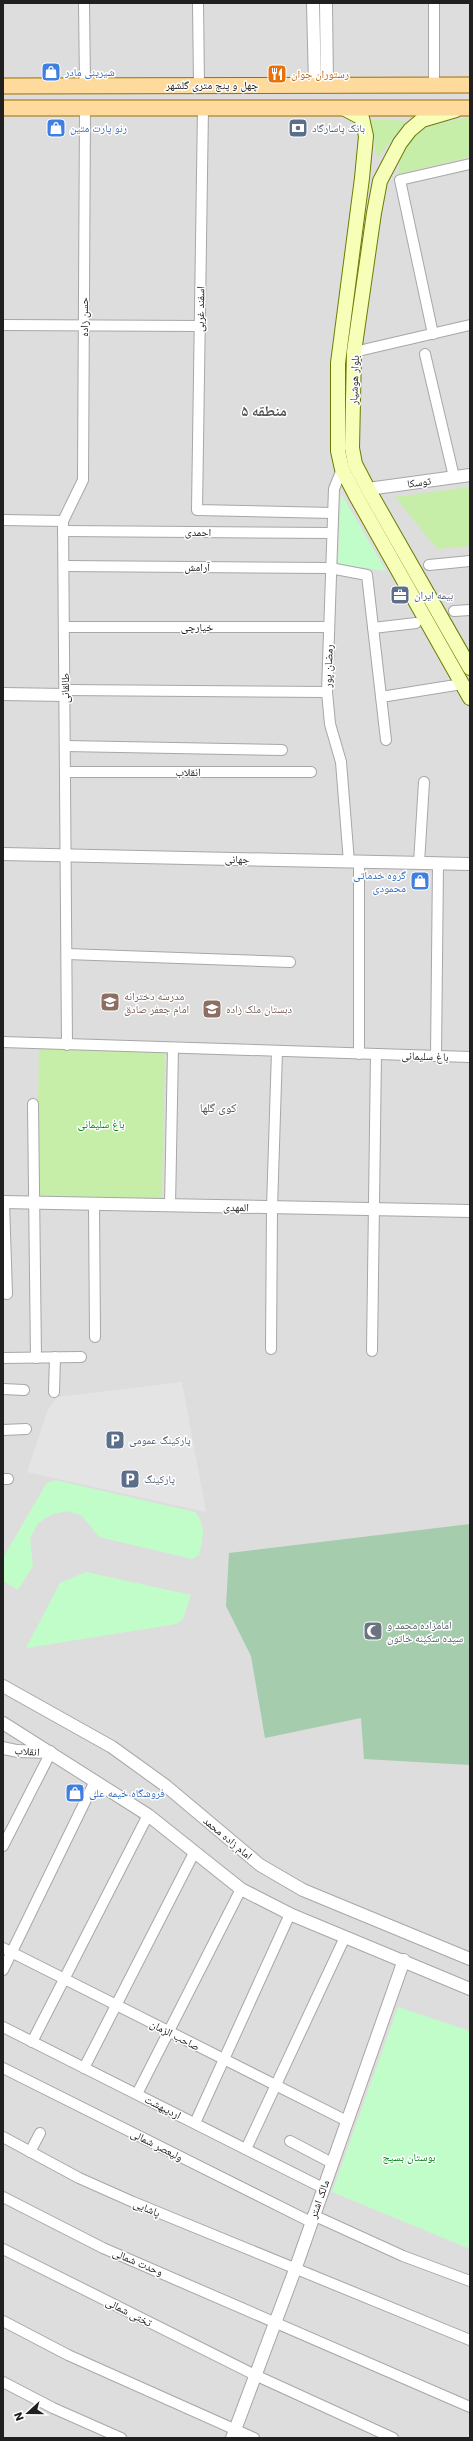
<svg xmlns="http://www.w3.org/2000/svg" width="473" height="2441" font-family="Poppins,'Noto Naskh Arabic',sans-serif">
  <rect width="100%" height="100%" fill="#f1eee6"/>
  <!-- residential -->
  <rect fill="#dedddd" x="3" y="3" width="467" height="2435"/>
  <!-- grass -->
  <g fill="#c7eea9">
    <path d="M470,117V157L398,174C405,125 428,127 470,117Z"/>
    <polygon points="368,119 406,121 377,159 373,130"/>
    <polygon points="470,487 470,546 437,549 395,497"/>
    <polygon points="39,1048 165,1051 162,1199 36,1196"/>
  </g>
  <!-- cemetery -->
  <polygon fill="#a5ccad" points="470,1524 470,1765 364,1759 361,1718 265,1738 251,1656 226,1606 229,1553"/>
  <!-- park -->
  <g fill="#c1fdc9">
    <polygon points="341,493 386,571 338,564"/>
    <path d="M55,1480L195,1512C207,1527 203,1537 199,1555L192,1559L99,1537L82,1516L68,1511L53,1514L38,1523L30,1539L33,1566L18,1590L3,1581V1558L46,1484Z"/>
    <polygon points="86,1572 191,1595 183,1619 177,1624 26,1648 60,1583"/>
    <polygon points="398,2007 470,2031 470,2249 332,2192"/>
  </g>
  <!-- parking -->
  <polygon fill="#e4e4e4" points="182,1382 206,1512 27,1472 48,1409 57,1397"/>
  <g fill="none" stroke-linecap="round" stroke-linejoin="round">
    <!-- minor casing -->
    <g stroke="#a7a7a7" stroke-width="12">
      <g id="minor">
        <polyline points="84,3 85,85"/>
        <polyline points="198,3 199,85"/>
        <polyline points="434,3 434,85"/>
        <polyline points="203,108 197,510 333,513"/>
        <polyline points="3,325 200,326"/>
        <polyline points="433,334 400,180 470,164"/>
        <polyline points="354,352 470,325"/>
        <polyline points="425,354 454,477"/>
        <polyline points="342,469 334,489 327,692 330,724 341,762 349,862"/>
        <polyline points="3,520 63,521"/>
        <polyline points="63,531 332,533"/>
        <polyline points="429,565 470,561"/>
        <polyline points="64,566 330,568 367,575 386,740"/>
        <polyline points="454,611 470,610"/>
        <polyline points="64,627 329,627"/>
        <polyline points="373,628 416,623"/>
        <polyline points="65,690 327,692"/>
        <polyline points="381,697 462,684"/>
        <polyline points="65,746 282,750"/>
        <polyline points="65,772 311,772"/>
        <polyline points="419,863 424,782"/>
        <polyline points="67,954 290,962"/>
        <polyline points="3,1042 470,1057"/>
        <polyline points="67,1045 63,521 83,480 85,108"/>
        <polyline points="359,1054 359,862"/>
        <polyline points="436,1056 438,864"/>
        <polyline points="33,1104 36,1358"/>
        <polyline points="4,1202 7,1294"/>
        <polyline points="94,1204 95,1337"/>
        <polyline points="170,1206 173,1048"/>
        <polyline points="271,1349 272,1208 277,1051"/>
        <polyline points="372,1351 376,1054"/>
        <polyline points="3,1358 81,1357"/>
        <polyline points="3,1389 24,1390"/>
        <polyline points="54,1392 55,1357"/>
        <polyline points="3,1430 26,1429"/>
        <polyline points="3,1479 8,1479"/>
        <polyline points="3,1846 51,1752"/>
        <polyline points="3,1948 347,2121"/>
        <polyline points="3,1970 95,1781"/>
        <polyline points="3,2027 323,2188"/>
        <polyline points="32,2042 148,1815"/>
        <polyline points="3,2068 311,2222"/>
        <polyline points="84,2068 194,1853"/>
        <polyline points="137,2094 241,1889"/>
        <polyline points="195,2123 290,1914"/>
        <polyline points="3,2137 79,2178 133,2202 470,2340"/>
        <polyline points="290,2141 332,2163"/>
        <polyline points="246,2149 345,1937"/>
        <polyline points="30,2152 40,2133"/>
        <polyline points="3,2197 103,2248 470,2407"/>
        <polyline points="313,2215 403,2256 470,2281"/>
        <polyline points="3,2249 255,2375 393,2438"/>
        <polyline points="3,2321 68,2355 254,2438"/>
        <polyline points="3,2382 53,2408 121,2438"/>
      </g>
    </g>
    <!-- tertiary casing -->
    <g stroke="#a7a7a7" stroke-width="14">
      <g id="tertiary">
        <polyline points="313,3 315,85"/>
        <polyline points="326,3 327,85"/>
        <polyline points="368,489 470,475"/>
        <polyline points="3,694 65,695"/>
        <polyline points="3,854 470,864"/>
        <polyline points="3,1202 470,1211"/>
        <polyline points="3,1686 112,1747 166,1786 260,1865 303,1890 470,1959"/>
        <polyline points="3,1723 148,1815 241,1889 292,1915 470,1989"/>
        <polyline points="3,1748 17,1751 50,1752"/>
        <polyline points="232,2438 296,2267 404,1960"/>
      </g>
    </g>
    <!-- secondary casing -->
    <g stroke="#697e00" stroke-width="16">
      <g id="secondary">
        <polyline points="345,109 362,118 366,136 362,178 338,363 338,451 342,469 356,496 470,698"/>
        <polyline points="456,110 422,120 410,130 400,143 380,181 374,213 354,352 352,448 355,464 368,489 470,668"/>
      </g>
    </g>
    <!-- primary casing -->
    <g stroke="#9c7100" stroke-width="17">
      <g id="primary">
        <polyline points="3,86 470,85"/>
        <polyline points="3,108 470,108"/>
      </g>
    </g>
    <!-- minor -->
    <use href="#minor" stroke="#fff" stroke-width="10"/>
    <!-- tertiary -->
    <use href="#tertiary" stroke="#fff" stroke-width="12"/>
    <!-- secondary -->
    <use href="#secondary" stroke="#f6feb7" stroke-width="14"/>
    <!-- primary -->
    <use href="#primary" stroke="#ffda9d" stroke-width="15"/>
  </g>
  <!-- icons -->
  <defs>
    <g id="shop-square" transform="scale(1)"><rect x="-9" y="-9" width="18" height="18" rx="4" fill="#3f7fe0" stroke="#fff"/><path d="M-5-2.5h2.3a2.7 3.5 0 0 1 5.4 0H5L5.5 6h-11ZM-1.5-2.5h3a1.5 2.3 0 0 0-3 0Z" fill="#fff"/></g>
    <g id="restaurant-square" transform="scale(1)"><rect x="-9" y="-9" width="18" height="18" rx="4" fill="#e8710a" stroke="#fff"/><path d="M-5-6h1v4h1v-4h1v4h1v-4h1v5L-1.5 .5V6h-2V.5L-5-1ZM5-6V6H3V1.5H1.5Q1.5-4 5-6Z" fill="#fff"/></g>
    <g id="bank-square" transform="scale(1)"><rect x="-9" y="-9" width="18" height="18" rx="4" fill="#5c6f8a" stroke="#fff"/><path d="M-6-4H6V4H-6ZM0-2.3a2.3 2.3 0 1 0 0 4.6a2.3 2.3 0 1 0 0-4.6Z" fill="#fff"/></g>
    <g id="office-square" transform="scale(1)"><rect x="-9" y="-9" width="18" height="18" rx="4" fill="#5c6f8a" stroke="#fff"/><path d="M-6-3h4V-5.5h4V-3h4V5H-6ZM-1-4.5V-3h2v-1.5ZM-6 0V1H6V0Z" fill="#fff"/></g>
    <g id="school-square" transform="scale(1)"><rect x="-9" y="-9" width="18" height="18" rx="4" fill="#8d6e63" stroke="#fff"/><path d="M0-5L7-2L0 1L-7-2ZM-4 1L0 2.5L4 1V4Q0 6-4 4Z" fill="#fff"/></g>
    <g id="parking-square" transform="scale(1)"><rect x="-9" y="-9" width="18" height="18" rx="4" fill="#5c6f8a" stroke="#fff"/><path d="M-3.5-5.5H1a3.5 3.5 0 0 1 0 7H-1V5.5H-3.5ZM-1-3.4V-.6H.8a1.4 1.4 0 0 0 0-2.8Z" fill="#fff"/></g>
    <g id="mosque-square" transform="scale(1)"><rect x="-9" y="-9" width="18" height="18" rx="4" fill="#6b7280" stroke="#fff"/><path d="M3.5-4.9A6 6 0 1 0 3.5 4.9A5 5 0 1 1 3.5-4.9Z" fill="#fff"/></g>
  </defs>
  <g fill-rule="evenodd">
    <use href="#shop-square" x="51" y="72"/>
    <use href="#restaurant-square" x="277" y="74"/>
    <use href="#shop-square" x="56" y="128"/>
    <use href="#bank-square" x="298" y="128"/>
    <use href="#office-square" x="400" y="595"/>
    <use href="#shop-square" x="420" y="881"/>
    <use href="#school-square" x="110" y="1002"/>
    <use href="#school-square" x="212" y="1009"/>
    <use href="#parking-square" x="115" y="1440"/>
    <use href="#parking-square" x="130" y="1479"/>
    <use href="#mosque-square" x="373" y="1631"/>
    <use href="#shop-square" x="75" y="1793"/>
  </g>
  <g text-anchor="middle" stroke-width="3" stroke-linejoin="round" paint-order="stroke">
    <!-- shop labels -->
    <g font-size="11" fill="#366cbe" stroke="#fff" text-anchor="start">
      <text x="65" y="76">شیرینی مادر</text>
      <text x="70" y="132">رنو پارت متین</text>
      <text x="406" y="879" text-anchor="end">گروه خدماتی<tspan x="406" dy="13">محمودی</tspan></text>
      <text x="89" y="1797">فروشگاه خیمه علی</text>
    </g>
    <!-- food labels -->
    <g font-size="11" fill="#c56008" stroke="#fff" text-anchor="start">
      <text x="291" y="78">رستوران جوان</text>
    </g>
    <!-- street labels -->
    <g font-size="11" fill="#202020" stroke="#fff">
      <text x="212" y="89">چهل و پنج متری گلشهر</text>
      <text transform="translate(200 309) rotate(-89)" y="4">اسفند غربی</text>
      <text transform="translate(84 317) rotate(-90)" y="4">حسن زاده</text>
      <text transform="translate(354 380) rotate(-88)" y="4">بلوار هوشیار</text>
      <text transform="translate(419 482) rotate(-8)" y="4">توسکا</text>
      <text transform="translate(198 532) rotate(1)" y="4">احمدی</text>
      <text x="197" y="571">آرامش</text>
      <text x="197" y="631">خیارچی</text>
      <text transform="translate(328 666) rotate(-88)" y="4">رمضان پور</text>
      <text transform="translate(65 688) rotate(-90)" y="4">طالقانی</text>
      <text x="188" y="776">انقلاب</text>
      <text transform="translate(237 859) rotate(1)" y="4">جهانی</text>
      <text transform="translate(425 1056) rotate(2)" y="4">باغ سلیمانی</text>
      <text transform="translate(236 1207) rotate(1)" y="4">المهدی</text>
      <text transform="translate(27 1751) rotate(4)" y="4">انقلاب</text>
      <text transform="translate(228 1838) rotate(40)" y="4">امام زاده محمد</text>
      <text transform="translate(175 2035) rotate(27)" y="4">صاحب الزمان</text>
      <text transform="translate(163 2107) rotate(27)" y="4">اردیبهشت</text>
      <text transform="translate(157 2145) rotate(27)" y="4">ولیعصر شمالی</text>
      <text transform="translate(319 2199) rotate(-70)" y="4">مالک اشتر</text>
      <text transform="translate(147 2208) rotate(23)" y="4">پاشایی</text>
      <text transform="translate(138 2262) rotate(23)" y="4">وحدت شمالی</text>
      <text transform="translate(129 2312) rotate(27)" y="4">تختی شمالی</text>
    </g>
    <!-- service labels -->
    <g font-size="11" fill="#4e5e75" stroke="#fff" text-anchor="start">
      <text x="312" y="132">بانک پاسارگاد</text>
      <text x="414" y="599">بیمه ایران</text>
      <text x="129" y="1444">پارکینگ عمومی</text>
      <text x="144" y="1483">پارکینگ</text>
    </g>
    <!-- education labels -->
    <g font-size="11" fill="#785e54" stroke="#fff" text-anchor="start">
      <text x="124" y="1000">مدرسه دخترانه<tspan x="124" dy="13">امام جعفر صادق</tspan></text>
      <text x="226" y="1013">دبستان ملک زاده</text>
    </g>
    <!-- park labels -->
    <g font-size="11" fill="#048816" stroke="#fff">
      <text x="101" y="1128">باغ سلیمانی</text>
      <text x="409" y="2161">بوستان بسیج</text>
    </g>
    <!-- worship labels -->
    <g font-size="11" fill="#5b616d" stroke="#fff" text-anchor="start">
      <text x="387" y="1629">امامزاده محمد و<tspan x="387" dy="13">سیده سکینه خاتون</tspan></text>
    </g>
    <!-- neighbourhood labels -->
    <g font-size="12" fill="#535353" stroke="#fff">
      <text x="218" y="1112">کوی گلها</text>
    </g>
    <!-- district labels -->
    <g font-size="15" font-weight="bold" fill="#535353" stroke="#fff">
      <text x="264" y="416">منطقه ۵</text>
    </g>
  </g>
  <!-- border -->
  <rect width="473" height="2441" fill="none" stroke="#202020" stroke-width="8"/>
  <!-- north arrow -->
  <g transform="translate(28 2413) rotate(249)" stroke="#ffffff" stroke-width="3" paint-order="stroke">
  <path d="M0-3L7 15L0 10L-7 15Z" fill="#202020"/>
  <text y="-6" font-size="11" font-weight="bold" text-anchor="middle" fill="#202020">N</text>
  </g>
</svg>
